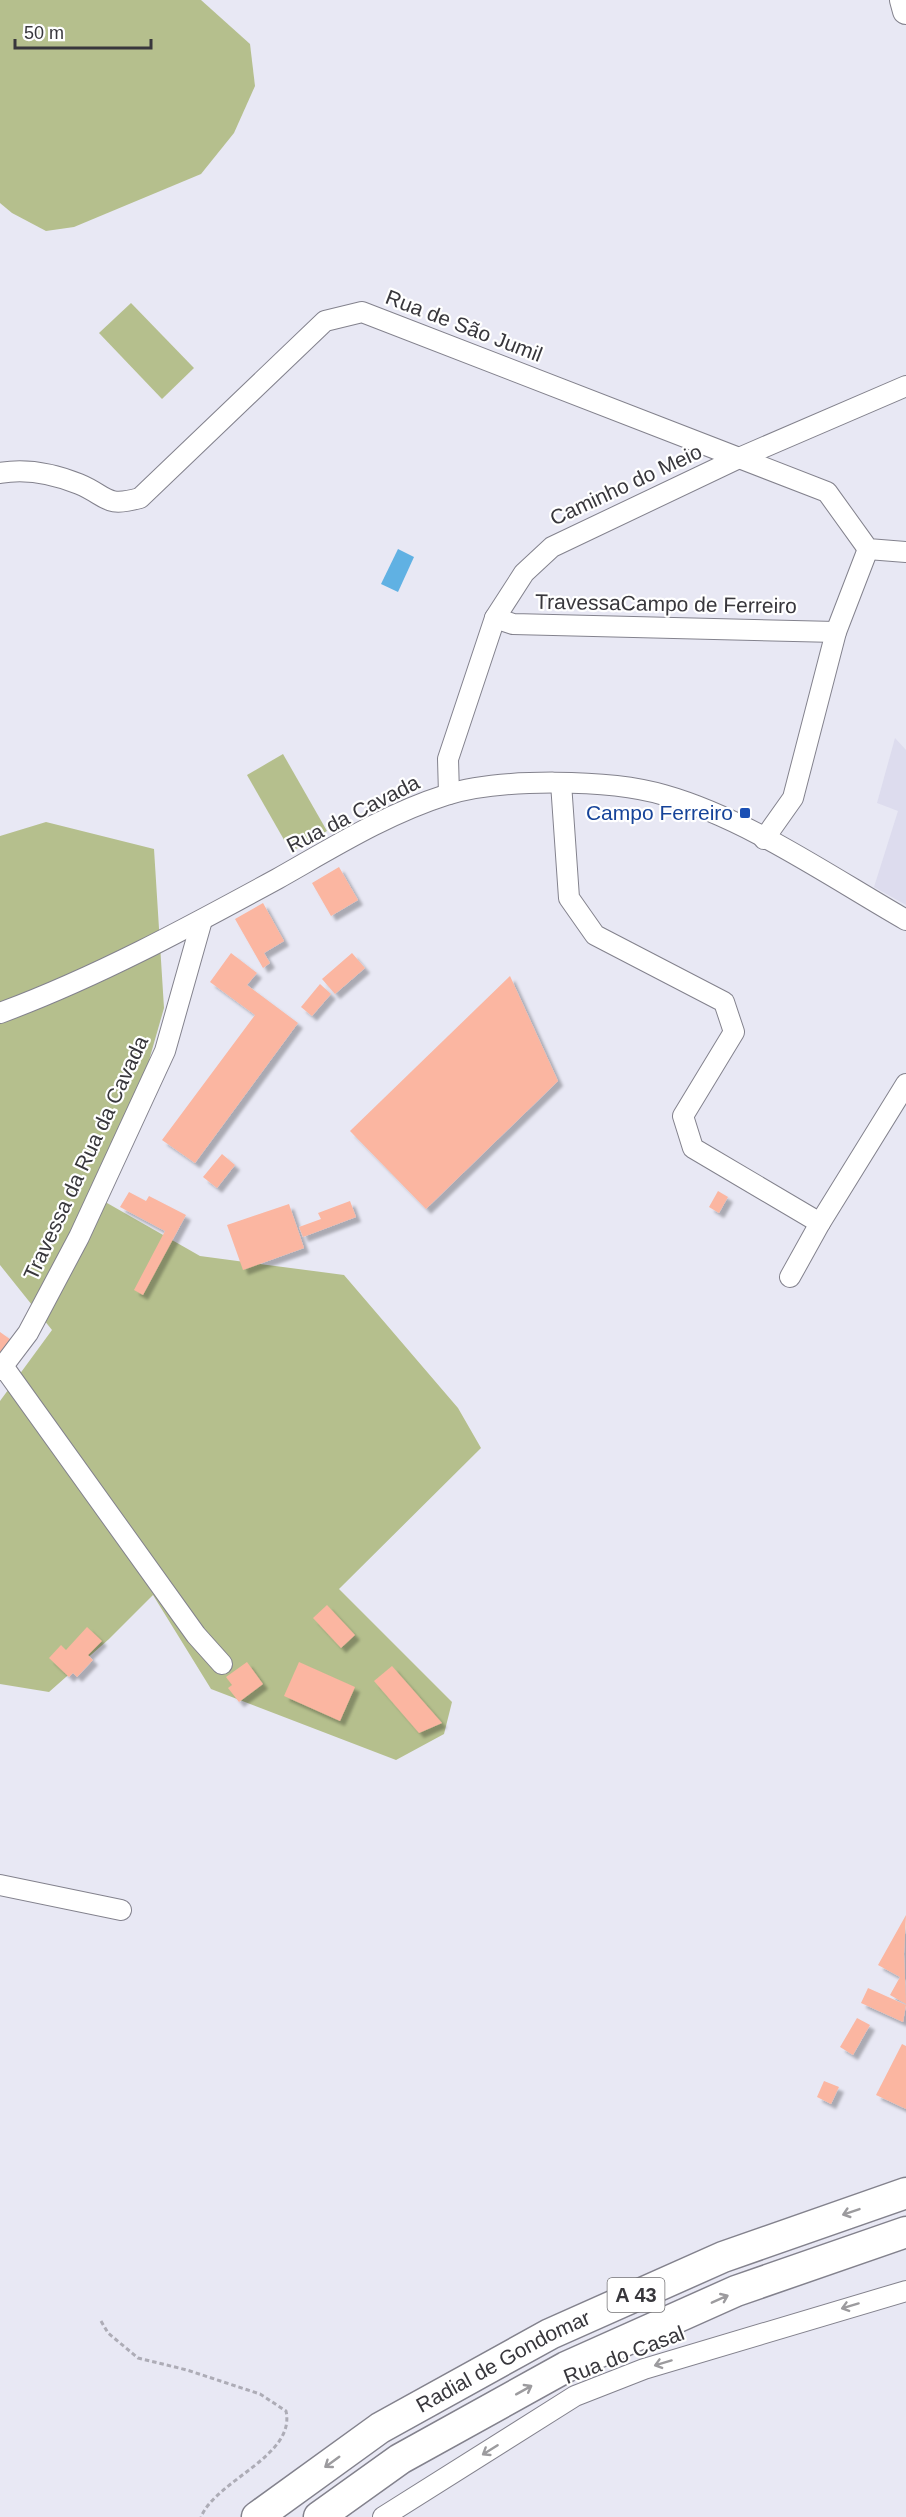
<svg xmlns="http://www.w3.org/2000/svg" width="906" height="2517" font-family="Arial,sans-serif">
  <defs>
    <filter id="shadow"><feDropShadow dx="5" dy="5" stdDeviation="1.5" flood-color="#0004"/></filter>
  </defs>
  <rect width="100%" height="100%" fill="#e8e8f4"/>
  <!-- built -->
  <polygon fill="#dddcee" points="895,738 906,750 906,905 874,887 898,811 877,803"/>
  <!-- green -->
  <g fill="#b5bf8d">
    <polygon points="0,0 201,0 250,44 255,86 234,133 201,174 74,227 46,231 12,213 0,203"/>
    <polygon points="131,303 194,368 162,399 99,333"/>
    <polygon points="283,754 327,831 291,852 247,775"/>
    <polygon points="46,822 154,849 164,1008 132,1120 93,1195 200,1256 344,1275 458,1408 481,1448 339,1589 452,1702 444,1734 396,1760 211,1689 153,1595 109,1639 49,1692 0,1684 0,1401 52,1330 0,1265 0,836"/>
  </g>
  <!-- water -->
  <polygon fill="#60b1e3" points="398,549 414,557 398,592 381,584"/>
  <!-- building -->
  <g fill="#fbb6a1" filter="url(#shadow)">
    <polygon points="339,867 358,900 331,916 312,883"/>
    <polygon points="263,903 284,941 264,953 270,963 263,968 235,919"/>
    <polygon points="231,953 257,973 247,985 298,1023 195,1163 162,1140 255,1015 210,982"/>
    <polygon points="352,953 365,968 335,994 322,979"/>
    <polygon points="510,976 558,1081 426,1209 350,1131"/>
    <polygon points="320,984 331,994 312,1016 301,1007"/>
    <polygon points="222,1154 235,1165 217,1188 203,1177"/>
    <polygon points="718,1191 728,1197 719,1213 709,1207"/>
    <polygon points="129,1192 146,1201 149,1196 186,1215 143,1295 134,1290 165,1231 120,1207"/>
    <polygon points="350,1201 356,1217 303,1237 299,1227 321,1219 318,1213"/>
    <polygon points="289,1204 304,1248 243,1270 227,1225"/>
    <polygon points="0,1332 14,1342 0,1362"/>
    <polygon points="327,1605 355,1635 341,1648 313,1618"/>
    <polygon points="87,1627 102,1641 88,1655 93,1660 77,1677 73,1673 69,1677 49,1658 61,1645 66,1650"/>
    <polygon points="247,1662 263,1684 239,1702 228,1688 232,1685 226,1677"/>
    <polygon points="299,1662 355,1687 340,1721 284,1696"/>
    <polygon points="392,1666 442,1723 419,1733 374,1681"/>
    <polygon points="906,1915 904,1954 906,2004 890,1995 900,1977 878,1965"/>
    <polygon points="868,1988 906,2005 903,2022 861,2003"/>
    <polygon points="857,2018 870,2025 853,2055 840,2047"/>
    <polygon points="902,2044 906,2046 906,2109 876,2095"/>
    <polygon points="824,2081 839,2087 831,2104 817,2097"/>
  </g>
  <g fill="none" stroke-linecap="round" stroke-linejoin="round">
    <!-- minor casing -->
    <g stroke="#83828d" stroke-width="22">
      <g id="minor">
        <path d="M0,473C27,468 54,474 79,484C108,496 104,508 140,498L325,321L362,312L827,492L868,549L906,552"/>
        <polyline points="495,618 513,624 836,632"/>
        <polyline points="561,783 569,898 595,935 724,1002 734,1032 683,1116 693,1148 820,1223 906,1084"/>
        <polyline points="449,794 448,759 495,618 524,573 552,547 739,458 906,386"/>
        <polyline points="764,839 793,798 836,632 868,549"/>
        <path d="M0,1013C97,977 187,928 277,879C332,848 386,814 446,795C499,778 610,779 664,795C746,818 831,877 906,920"/>
        <polyline points="790,1277 820,1223"/>
        <polyline points="3,1366 196,1635 222,1664"/>
        <polyline points="0,1370 28,1333 79,1237 165,1051 202,920"/>
        <polyline points="0,1885 121,1910"/>
        <polyline points="383,2517 575,2396 644,2369 906,2291"/>
      </g>
    </g>
    <!-- major casing -->
    <g stroke="#83828d" stroke-width="28">
      <polyline id="major" points="903,0 906,11"/>
    </g>
    <!-- highway casing -->
    <g stroke="#83828d" stroke-width="33">
      <g id="highway">
        <path id="s1" d="M257,2517L380,2428L550,2334L723,2257L906,2193"/>
        <polyline points="319,2517 400,2459 566,2367 736,2291 906,2232"/>
      </g>
    </g>
    <!-- path -->
    <path stroke="#adacb6" stroke-width="3" stroke-dasharray="4.5 3" stroke-linecap="butt" d="M101,2321L108,2333L138,2358L187,2370L260,2394L286,2411C296,2456 216,2480 201,2517"/>
    <!-- minor -->
    <use href="#minor" stroke="#fff" stroke-width="20"/>
    <!-- major -->
    <use href="#major" stroke="#fff" stroke-width="26"/>
    <!-- highway -->
    <use href="#highway" stroke="#fff" stroke-width="30"/>
  </g>
  <!-- one-way arrows -->
  <defs><path id="oneway-shaft" d="M-6 0H5M1.5-3L5.5 0L1.5 3" fill="none" stroke-width="1.6" stroke-linecap="round" stroke-linejoin="round" transform="scale(1.5)"/></defs>
  <g stroke="#9c9b9e">
    <use href="#oneway-shaft" transform="translate(851 2212) rotate(161)"/>
    <use href="#oneway-shaft" transform="translate(720 2299) rotate(-24)"/>
    <use href="#oneway-shaft" transform="translate(850 2306) rotate(163)"/>
    <use href="#oneway-shaft" transform="translate(663 2363) rotate(163)"/>
    <use href="#oneway-shaft" transform="translate(524 2390) rotate(-29)"/>
    <use href="#oneway-shaft" transform="translate(490 2450) rotate(148)"/>
    <use href="#oneway-shaft" transform="translate(332 2462) rotate(144)"/>
  </g>
  <!-- markers -->
  <rect fill="#1a4fb4" stroke="#fff" stroke-width="2" x="739" y="807" width="12" height="12" rx="3"/>
  <g text-anchor="middle" stroke-width="4.5" stroke-linejoin="round" paint-order="stroke">
    <!-- shield labels -->
    <rect fill="#fff" stroke="#747376" stroke-width="1.5" x="607.5" y="2278" width="57" height="34" rx="4.5"/>
    <g font-size="20" font-weight="bold" fill="#38373c">
      <text x="636" y="2302">A 43</text>
    </g>
    <!-- street labels -->
    <g font-size="21" fill="#38373c" stroke="#fff">
      <text transform="translate(464 326) rotate(21)" y="7">Rua de São Jumil</text>
      <text transform="translate(626 485) rotate(-25)" y="7">Caminho do Meio</text>
      <text transform="translate(666 604) rotate(1)" y="7">TravessaCampo de Ferreiro</text>
      <text transform="translate(353 814) rotate(-27)" y="7">Rua da Cavada</text>
      <text transform="translate(86 1158) rotate(-65)" y="7">Travessa da Rua da Cavada</text>
      <text transform="translate(624 2355) rotate(-21)" y="7">Rua do Casal</text>
      <text dy="7" stroke="none"><textPath href="#s1" startOffset="292">Radial de Gondomar</textPath></text>
    </g>
    <!-- transit labels -->
    <g font-size="21" fill="#164399" stroke="#fff" text-anchor="end">
      <text x="733" y="820">Campo Ferreiro</text>
    </g>
  </g>
  <!-- scale -->
  <path d="M15 39v9h136v-9" fill="none" stroke="#38373c" stroke-width="3"/>
  <text x="24" y="39" font-size="18" fill="#38373c" stroke="#ffffff" stroke-width="4.5" paint-order="stroke">50 m</text>
</svg>
